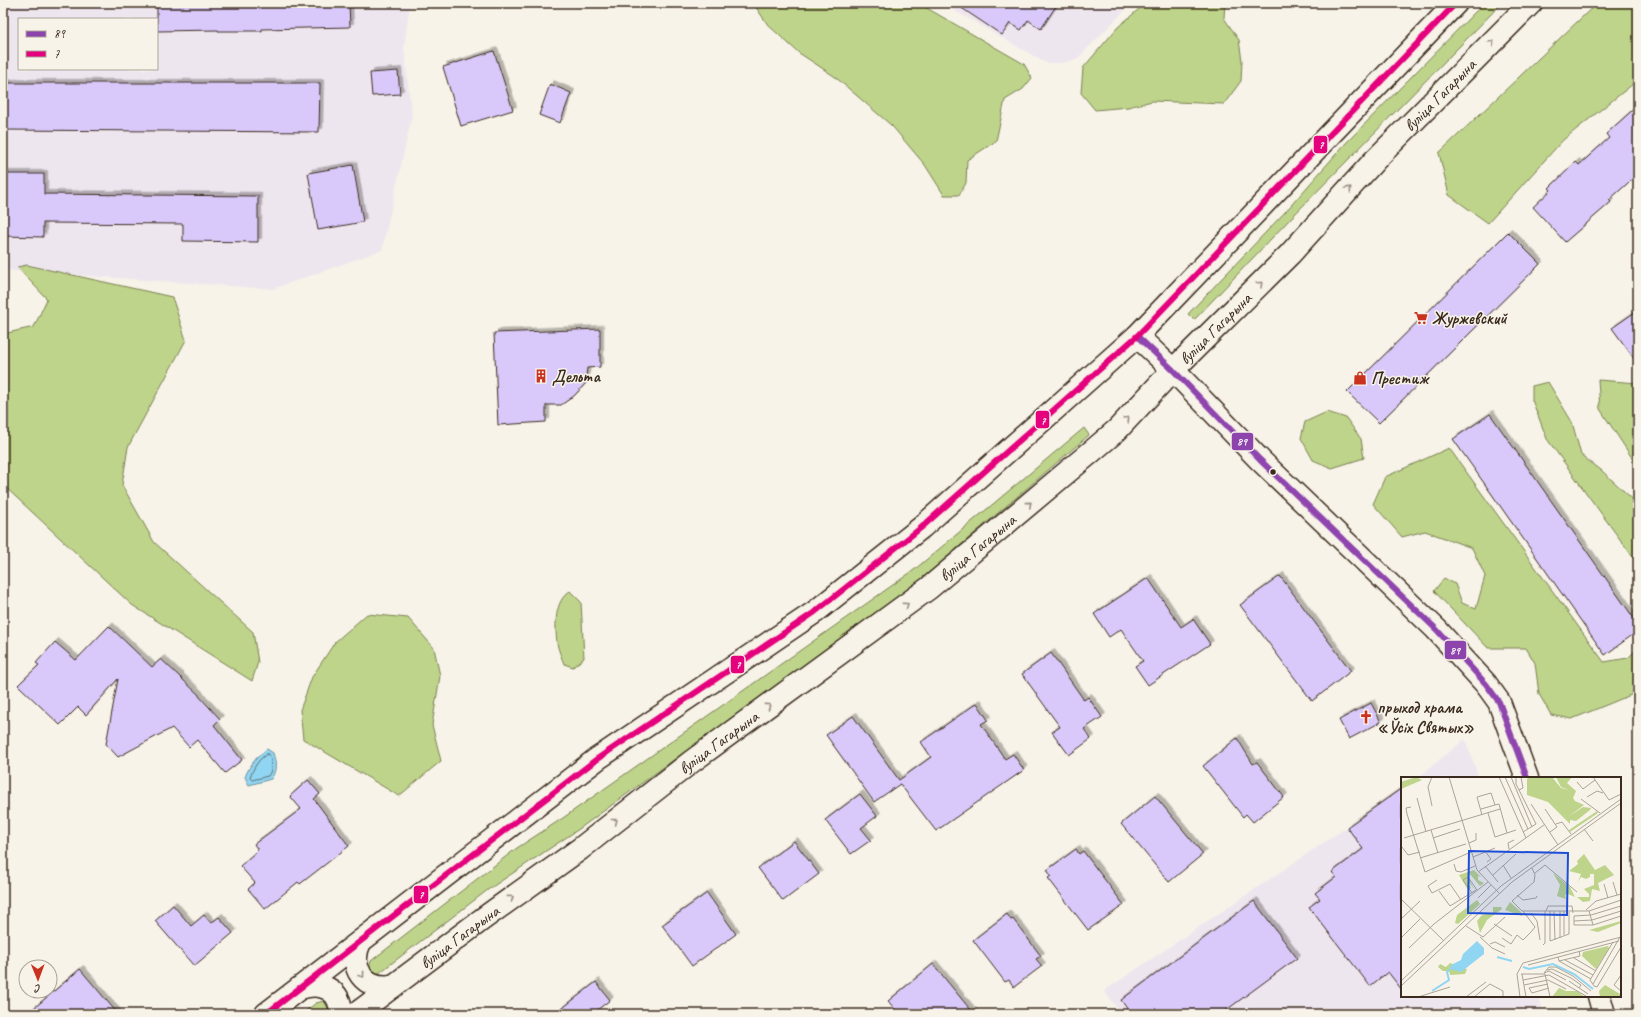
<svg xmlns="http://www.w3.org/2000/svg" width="1641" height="1017" font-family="Caveat,sans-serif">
  <defs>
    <filter id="shadow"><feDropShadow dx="3.5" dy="-3.5" stdDeviation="0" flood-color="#0004"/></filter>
  </defs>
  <rect width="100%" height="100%" fill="#f7f3e8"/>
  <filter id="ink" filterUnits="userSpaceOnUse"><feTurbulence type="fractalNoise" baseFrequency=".025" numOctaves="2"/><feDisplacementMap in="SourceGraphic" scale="8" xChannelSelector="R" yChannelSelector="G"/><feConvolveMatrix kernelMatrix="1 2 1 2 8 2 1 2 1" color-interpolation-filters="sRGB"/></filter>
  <g filter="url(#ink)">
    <!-- built -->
    <g fill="#eee6ee" fill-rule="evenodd">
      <path d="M3,3H410L404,48L412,116L382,250L273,289L3,270ZM19,19H157V69H19Z"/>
      <polygon points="941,3 1132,3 1078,58 1064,63 1046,63"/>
      <polygon points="1465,739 1479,778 1416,778 1422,774"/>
      <polygon points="1402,788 1402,996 1538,996 1544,1014 1121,1014 1104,991 1347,827"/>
    </g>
    <!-- green -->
    <g fill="#bdd48a" stroke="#7c7f54">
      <polygon points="753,3 918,3 1024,64 1032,78 1023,89 1005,100 996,141 967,160 966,183 959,195 944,195 925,165 892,126 834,76 799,53 768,25"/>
      <polygon points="1146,3 1225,3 1224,18 1239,40 1242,61 1241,81 1224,104 1152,101 1128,107 1095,110 1081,93 1083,68 1118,27"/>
      <polygon points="1484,3 1502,3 1289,220 1194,320 1188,314 1286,211 1345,144"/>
      <polygon points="1597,3 1638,3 1638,80 1563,140 1488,223 1449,195 1439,153"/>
      <polygon points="27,265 172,297 186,340 128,447 122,485 154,542 253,632 258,662 252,681 132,605 3,485 3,334 34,327 47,299 17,267"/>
      <polygon points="1598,380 1638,383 1638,467 1600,409"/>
      <polygon points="1548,382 1572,422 1581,455 1601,470 1638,504 1638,564 1547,439 1532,400 1532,386"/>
      <polygon points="1327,412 1346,418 1361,439 1364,458 1332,468 1313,460 1301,438 1305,422"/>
      <polygon points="1084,428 1089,435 920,580 579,829 489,889 379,973 372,973 369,968 371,961 517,848 563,818 914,570"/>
      <polygon points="1449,448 1604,662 1628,658 1638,648 1638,692 1572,719 1551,715 1539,694 1535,663 1526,648 1488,648 1434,591 1444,578 1455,584 1462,603 1476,609 1485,576 1472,548 1425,531 1402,537 1373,504 1385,477"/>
      <path d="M570,591L581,602L584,658L573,667L564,664C562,658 558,650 557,643C555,626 554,601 570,591Z"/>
      <polygon points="367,614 408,618 434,648 440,676 432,725 441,761 399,796 303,739 300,710 312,677 335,642"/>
      <polygon points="324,1001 328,1008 325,1014 302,1014 316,1003"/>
    </g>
    <!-- water -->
    <path fill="#90d5f2" stroke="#6e919d" d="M267,749L273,753C276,763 277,770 271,779L249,785L245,777C249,766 257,756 267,749Z"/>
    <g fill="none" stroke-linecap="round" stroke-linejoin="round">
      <!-- shore -->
      <path stroke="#5d6e73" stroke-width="1" d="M267,754L270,756C272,763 273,769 268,776L252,780L250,777C253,769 259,758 267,754Z"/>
    </g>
    <!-- building -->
    <g fill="#d9c9fb" stroke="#3b2a1e" filter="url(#shadow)">
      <polygon points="157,3 349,3 350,27 262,29 262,31 218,31 218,30 157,31"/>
      <polygon points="954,3 1058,3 1041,29 1028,20 1021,30 1010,23 1002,35"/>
      <polygon points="494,51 513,110 461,126 443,67"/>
      <polygon points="398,71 400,94 372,96 370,73"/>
      <polygon points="3,83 320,83 319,132 3,130"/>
      <polygon points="550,84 571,93 560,123 539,115"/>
      <polygon points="1638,105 1638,174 1609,200 1611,202 1602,210 1565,242 1533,207 1551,190 1549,188 1576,162 1579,165 1609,138 1606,134"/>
      <polygon points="353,165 363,222 318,230 308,173"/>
      <polygon points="3,174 44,174 44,194 258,196 258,242 183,241 183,224 43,223 43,237 3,236"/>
      <polygon points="1508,232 1540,264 1379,423 1347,392"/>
      <polygon points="1638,310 1638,364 1612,328"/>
      <polygon points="600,329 600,367 587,368 585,384 574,396 561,405 546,405 546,422 498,425 494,333"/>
      <polygon points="1490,414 1638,624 1638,631 1605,655 1453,439"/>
      <polygon points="1280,576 1351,671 1312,701 1240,605"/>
      <polygon points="1148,578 1181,627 1193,619 1210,644 1148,685 1135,666 1143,661 1121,629 1109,637 1094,614"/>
      <polygon points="109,626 152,667 161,659 199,695 199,696 220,719 214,725 242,760 225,773 197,740 189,747 172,728 118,757 106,744 118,679 86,715 78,707 60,725 18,685 39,665 36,663 55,642 76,660"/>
      <polygon points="1051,653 1084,700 1088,697 1102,717 1084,729 1091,739 1069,755 1052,732 1060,727 1022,674"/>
      <polygon points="977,703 988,720 981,724 1005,759 1013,754 1024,770 936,831 900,784 874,802 826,735 853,716 899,780 931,757 921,742"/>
      <polygon points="1371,703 1381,722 1349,739 1339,720"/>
      <polygon points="1237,738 1253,764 1257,762 1284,797 1253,822 1246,814 1243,817 1203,766"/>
      <polygon points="308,780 320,794 314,799 349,846 300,884 298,882 265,909 248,889 255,883 240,866 258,850 254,844 301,809 290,796"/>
      <polygon points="1402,788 1402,990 1388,972 1370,986 1309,907 1320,899 1315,893 1336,877 1332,872 1363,849 1347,827"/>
      <polygon points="860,794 877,816 861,828 871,840 851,854 825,820"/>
      <polygon points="1155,796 1203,854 1169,882 1121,824"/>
      <polygon points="794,841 819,874 783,901 758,868"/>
      <polygon points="1076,849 1079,854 1083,851 1124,905 1088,930 1048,878 1051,876 1047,870"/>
      <polygon points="707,893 736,934 692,966 662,925"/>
      <polygon points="1254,901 1297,958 1221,1014 1131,1014 1121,1000"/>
      <polygon points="173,905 191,926 204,915 211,923 219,917 233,933 194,966 155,921"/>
      <polygon points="1007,914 1011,920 1013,919 1041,956 1036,959 1042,966 1014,987 1009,980 1005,982 973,940"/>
      <polygon points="933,964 974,1014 899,1014 888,1001"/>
      <polygon points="80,969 118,1014 27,1014"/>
      <polygon points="596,982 610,1000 592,1014 555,1014"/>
    </g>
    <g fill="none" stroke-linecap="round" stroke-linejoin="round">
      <!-- secondary casing -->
      <g stroke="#3b2a1e" stroke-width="25">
        <g id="secondary">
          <polyline points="1137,336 1173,370 1260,460 1436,629 1486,684 1499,702 1527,778"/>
          <polyline points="1599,996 1604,1014"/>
        </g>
      </g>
      <!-- primary casing -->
      <g stroke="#3b2a1e" stroke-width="25">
        <g id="primary">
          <path d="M360,942C348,968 364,990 393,986"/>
          <path d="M300,988C321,981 341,989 341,1014"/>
          <polyline points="266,1014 597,759 815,612 922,527 1137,336 1456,3"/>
          <path id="s1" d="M356,1014L484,918L580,849L691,762L929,588L1097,447L1117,430L1173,370L1290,254L1375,160L1531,3"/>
        </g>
      </g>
      <!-- secondary -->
      <use href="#secondary" stroke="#f7f3e8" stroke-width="22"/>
      <!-- primary -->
      <use href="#primary" stroke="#f7f3e8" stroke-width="22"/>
      <!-- bus-1 casing -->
      <g stroke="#f7f3e8" stroke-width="9">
        <polyline id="bus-1" points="1137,336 1173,370 1260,460 1436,629 1486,684 1499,702 1527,778"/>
      </g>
      <!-- bus-2 casing -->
      <g stroke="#f7f3e8" stroke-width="9">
        <polyline id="bus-2" points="266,1014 597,759 815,612 922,527 1137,336 1456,3"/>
      </g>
      <!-- bus-1 -->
      <use href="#bus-1" stroke="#8e44ad" stroke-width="6"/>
      <!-- bus-2 -->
      <use href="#bus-2" stroke="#e5007d" stroke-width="6"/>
    </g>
    <!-- one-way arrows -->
    <defs><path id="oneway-chevron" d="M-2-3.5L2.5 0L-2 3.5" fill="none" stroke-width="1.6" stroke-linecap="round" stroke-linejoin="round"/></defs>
    <g stroke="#998e83">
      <use href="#oneway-chevron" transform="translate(1492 43) rotate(-45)"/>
      <use href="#oneway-chevron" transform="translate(1349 189) rotate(-48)"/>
      <use href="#oneway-chevron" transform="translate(1260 284) rotate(-45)"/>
      <use href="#oneway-chevron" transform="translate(1127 419) rotate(-46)"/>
      <use href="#oneway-chevron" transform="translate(1029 504) rotate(-40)"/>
      <use href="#oneway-chevron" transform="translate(906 605) rotate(-36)"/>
      <use href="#oneway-chevron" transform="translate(768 706) rotate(-36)"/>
      <use href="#oneway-chevron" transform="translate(615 821) rotate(-38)"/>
      <use href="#oneway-chevron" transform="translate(511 898) rotate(-36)"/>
      <use href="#oneway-chevron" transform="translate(362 975) rotate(53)"/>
    </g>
  </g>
  <!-- icons -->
  <defs>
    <g id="supermarket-bare" transform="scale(1.08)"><path d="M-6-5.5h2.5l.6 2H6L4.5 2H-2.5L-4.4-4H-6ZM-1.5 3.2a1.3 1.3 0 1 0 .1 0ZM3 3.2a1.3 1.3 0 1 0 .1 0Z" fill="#c8321e" stroke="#f7f3e8" stroke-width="2.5" paint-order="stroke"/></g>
    <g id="building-bare" transform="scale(1.08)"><path d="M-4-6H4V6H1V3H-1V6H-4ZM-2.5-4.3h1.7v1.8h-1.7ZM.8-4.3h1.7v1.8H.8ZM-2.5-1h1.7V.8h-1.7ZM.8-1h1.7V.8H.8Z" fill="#c8321e" stroke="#f7f3e8" stroke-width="2.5" paint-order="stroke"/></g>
    <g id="shop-bare" transform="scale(1.08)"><path d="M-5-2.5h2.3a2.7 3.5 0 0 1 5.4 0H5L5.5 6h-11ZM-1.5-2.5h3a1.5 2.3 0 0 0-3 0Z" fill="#c8321e" stroke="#f7f3e8" stroke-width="2.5" paint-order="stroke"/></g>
    <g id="church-bare" transform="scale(1.08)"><path d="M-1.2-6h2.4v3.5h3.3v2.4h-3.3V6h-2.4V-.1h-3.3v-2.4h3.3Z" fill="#c8321e" stroke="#f7f3e8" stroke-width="2.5" paint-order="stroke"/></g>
  </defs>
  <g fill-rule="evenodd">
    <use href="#supermarket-bare" x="1421" y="318"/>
    <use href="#building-bare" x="541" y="376"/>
    <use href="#shop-bare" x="1360" y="378"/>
    <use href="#church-bare" x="1366" y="717"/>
  </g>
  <!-- markers -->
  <circle fill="#3b2a1e" stroke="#f7f3e8" stroke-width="1.5" cx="1273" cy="472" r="3.5"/>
  <g text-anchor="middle" stroke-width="3" stroke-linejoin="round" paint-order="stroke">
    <!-- street labels -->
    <g font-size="17" fill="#3b2a1e" stroke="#f7f3e8">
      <text dy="6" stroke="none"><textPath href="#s1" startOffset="1425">вуліца Гагарына</textPath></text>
      <text dy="6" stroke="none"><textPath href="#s1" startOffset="1101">вуліца Гагарына</textPath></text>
      <text dy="6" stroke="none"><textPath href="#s1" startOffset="777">вуліца Гагарына</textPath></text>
      <text dy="6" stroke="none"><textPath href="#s1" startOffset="453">вуліца Гагарына</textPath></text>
      <text dy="6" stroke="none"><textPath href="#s1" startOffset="129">вуліца Гагарына</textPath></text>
    </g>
    <!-- poi labels -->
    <g font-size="17" font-weight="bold" fill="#3b2a1e" stroke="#f7f3e8" text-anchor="start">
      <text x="1432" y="324">Журжевский</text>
      <text x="552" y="382">Дельта</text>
      <text x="1371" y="384">Престиж</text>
      <text x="1377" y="713">прыход храма<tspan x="1377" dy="20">«Ўсіх Святых»</tspan></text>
    </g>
  </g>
  <!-- overview -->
  <g transform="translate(1401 777)">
    <rect width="220" height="220" fill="#f7f3e8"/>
    <path d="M15,0L21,3L0,12V5ZM128,0H151L160,11L168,13L160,10L155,0H171L166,6L175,14L172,21L174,24L183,28L167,40L182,30L190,31L189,33L175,44L169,43V47L147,25L126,18V2ZM196,34L197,36L169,55L168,53ZM183,77L194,93L204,88L213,98L197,106L199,114L191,112L189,124L182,125L176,120H188V117L183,112L193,108V97H189V100L185,102L180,100L177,105L180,97L168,94L177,87L176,84ZM73,93L80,100L77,99V103L83,106L79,109L68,96L67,101L74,113L66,103L70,111L67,113L58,98ZM152,96L169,110L174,120L167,117L164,118L165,122L156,119L159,108ZM76,123L79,127L57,147L54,146L56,138ZM109,125L120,135L121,139L104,133ZM92,130H100L101,132L86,143L79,156L76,144L81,138L92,136ZM220,144V146L197,155L188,153ZM207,169L208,171L195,192L181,179L182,175ZM49,186L66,192L64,197L49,198L48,194H42L37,190L39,187L45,190ZM204,208L219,217L220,220H199L198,214ZM158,211L165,214H176L184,220H151Z" fill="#bdd48a"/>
    <path d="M76,164L83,171V177L60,195L49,192L50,188L60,183L62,177Z" fill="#90d5f2"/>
    <path fill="none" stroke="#90d5f2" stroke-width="2" d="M96,180L111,184M122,190L128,192L152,187L173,197L192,212M31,214L48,203L46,195L49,192"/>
    <path fill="none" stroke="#aca397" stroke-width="1" d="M48,0L76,93L98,116M98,0L125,61M104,0L127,52M110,0L131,50M115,0V7L135,47L122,55M192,0L208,23L220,17M176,5L182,12L194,3M118,13L122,11L120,0M186,20L196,14L202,16M16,21L25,55M180,22L199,36M130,27L157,68M31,29L27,10L31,0M10,30L5,31L6,37L24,95L70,75M80,32L94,28M144,32L156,50L149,55M87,36L94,60L115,53M81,38L76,20L90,16L94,28L98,27L106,56M155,47L161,45L170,57M183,52L192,64M30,53L37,76M3,61L99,32M32,61L59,52M68,66L75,63V56M1,70L7,78L19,75M108,72L107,66L113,63M84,74L90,82L86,85M72,80L94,71M19,81L65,67M53,87L55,94L60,95L74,89M102,88L110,101M84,89L97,105M131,91L134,98L133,105L111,124L121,134H188L220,123M77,95L143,48M134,96L144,88L176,115M92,98L115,77M36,103L27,109L31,116L49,107L60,123M212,105L216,118M203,107L207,121M38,114L49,129L75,113M71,116L62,103L67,100L76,113M116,118L122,123L135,121L136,119M77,121L90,108M0,122L43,164M185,133L195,124L220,117M145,134L147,129H171L172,136M149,134V164L168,157V135M153,134L154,163M159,134V161M163,134V158M188,134L192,148M220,134L191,143L173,144V148H192L220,139M130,136L136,144L139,163M0,142L19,124M173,144V139L190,138L220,129M93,147L111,159M65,149L82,160L104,140M79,160L91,171L104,177M0,161L19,142M101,161L110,167L116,158L122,163L130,155L134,150L122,134M212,165L189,203L193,209L196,210L220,170M89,167L94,165L104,170M142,168L144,166V134M8,171L33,147L87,105M157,180L158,184L179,179L178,174M173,181L195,194M164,183L192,198M158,184L190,202M127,188L218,164M146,193L151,192L170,201L180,208L178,211M143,196L148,190H155L172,199L190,214M143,196L148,194L165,203M120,197H144L149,220M121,197L125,220M220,198L213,208L220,214M122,203L148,198L185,219M147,203L165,212M0,204L100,109L220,22M168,204L187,217M147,207L128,211L131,216L148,211M192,207L219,160M123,208L147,203M0,209L111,105L220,26M17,220L49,210M65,220L85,205M73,220L89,207L102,214V220M119,220L116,197L122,186L220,160"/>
    <path fill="#1d4ed8" fill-opacity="0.15" stroke="#1d4ed8" stroke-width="2" d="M68,74L167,76L166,138L67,136Z"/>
    <rect width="220" height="220" fill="none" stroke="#3b2a1e" stroke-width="2"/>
  </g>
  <g stroke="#f7f3e8" stroke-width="1.5">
    <rect x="1313" y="135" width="15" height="19" rx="4" fill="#e5007d"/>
    <rect x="1035" y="410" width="15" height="19" rx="4" fill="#e5007d"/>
    <rect x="1231" y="432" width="23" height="19" rx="4" fill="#8e44ad"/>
    <rect x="1444" y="640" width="23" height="20" rx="4" fill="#8e44ad"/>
    <rect x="730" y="655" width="15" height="19" rx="4" fill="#e5007d"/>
    <rect x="413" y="885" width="16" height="19" rx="4" fill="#e5007d"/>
  </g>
  <g font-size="11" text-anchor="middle" font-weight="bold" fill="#fff">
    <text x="1321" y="148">7</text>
    <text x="1043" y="424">7</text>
    <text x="1242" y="445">89</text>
    <text x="1455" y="654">89</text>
    <text x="738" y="668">7</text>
    <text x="421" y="898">7</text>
  </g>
  <!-- margin -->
  <rect width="1641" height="1017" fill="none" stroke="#f7f3e8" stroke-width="16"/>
  <rect x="8" y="8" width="1625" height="1001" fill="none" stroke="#3b2a1e" stroke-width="1.5" filter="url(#ink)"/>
  <!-- legend -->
  <rect x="18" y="18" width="140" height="52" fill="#f7f3e8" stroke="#aca397"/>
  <rect x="26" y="31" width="20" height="6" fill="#8e44ad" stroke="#aca397"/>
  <text x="54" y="38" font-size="12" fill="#3b2a1e">89</text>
  <rect x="26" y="51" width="20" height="6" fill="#e5007d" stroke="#aca397"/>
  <text x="54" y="58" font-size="12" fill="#3b2a1e">7</text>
  <!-- north arrow -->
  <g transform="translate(38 979) rotate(179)"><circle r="19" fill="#f7f3e8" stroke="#aca397"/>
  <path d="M0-3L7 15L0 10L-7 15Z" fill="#c8321e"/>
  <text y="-6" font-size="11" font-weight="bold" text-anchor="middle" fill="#3b2a1e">С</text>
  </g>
</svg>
